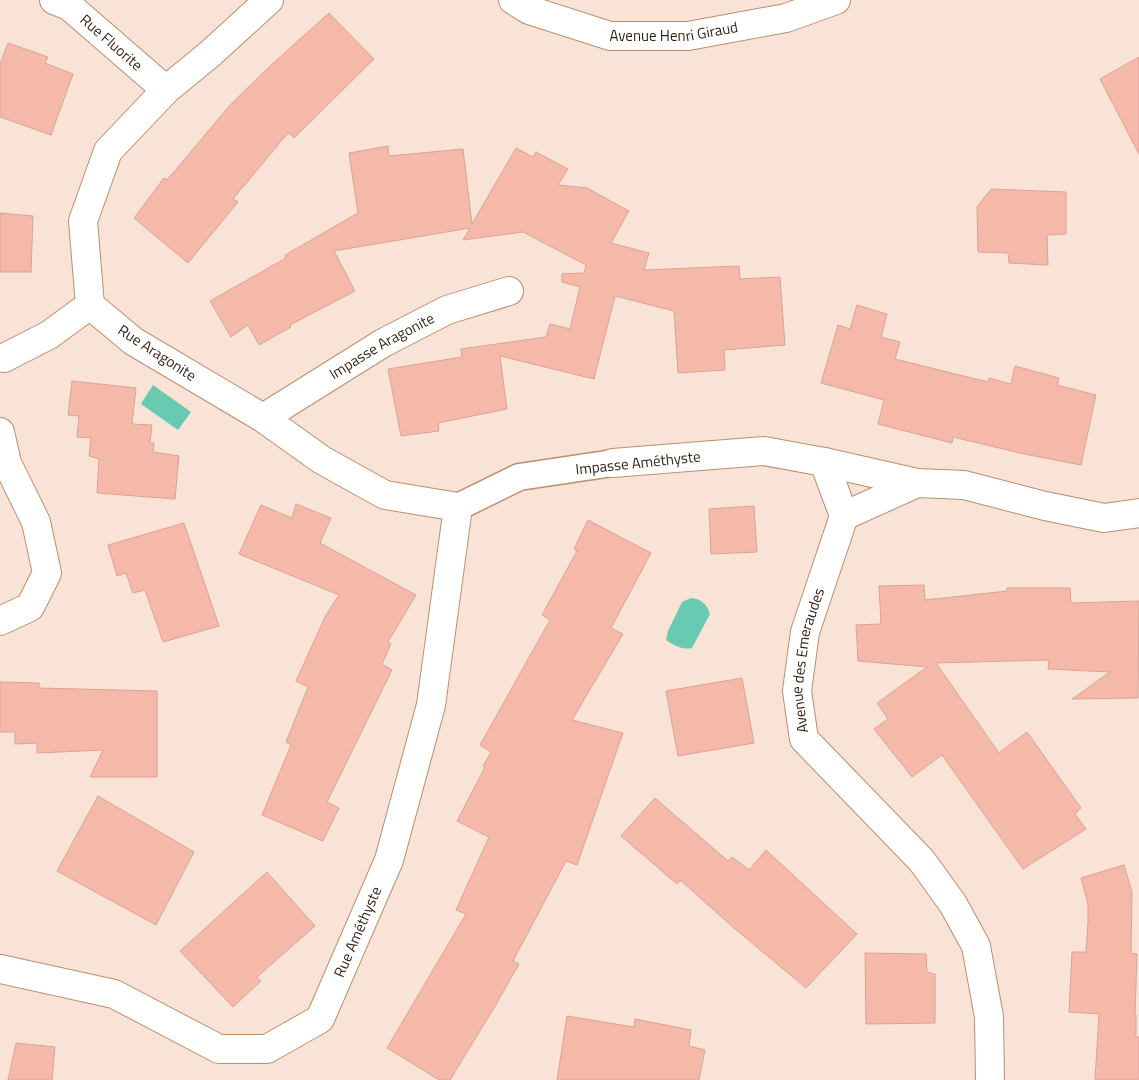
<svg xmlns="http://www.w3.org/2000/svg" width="1139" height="1080" font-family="'Titillium Web',sans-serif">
  <rect width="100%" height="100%" fill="#f8e3d6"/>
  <!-- water -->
  <g fill="#67cab1">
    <polygon points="153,385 191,412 178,430 141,404"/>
    <path d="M691,598C701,599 707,604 710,614L692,648C682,650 675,646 666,640L668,631L682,602Z"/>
  </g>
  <!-- building -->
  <g fill="#f5b9aa" stroke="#dda394">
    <polygon points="329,13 374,59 294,138 288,133 233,199 238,202 188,263 134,218 164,178 167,180 231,104 270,66"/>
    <polygon points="8,43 48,57 45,63 73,74 51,135 0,117 0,64"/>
    <polygon points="1139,57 1139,154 1100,79"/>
    <polygon points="388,146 389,156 463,149 472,224 516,148 533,157 536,152 568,169 558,185 587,188 629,211 611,243 649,253 644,270 739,266 740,279 780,277 785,345 724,350 725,370 678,373 674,311 615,296 594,379 500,356 507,409 438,423 439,431 401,436 388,369 462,357 461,349 546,337 550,324 570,329 580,287 562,282 562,274 584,273 586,265 523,232 463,240 470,228 334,251 355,291 290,325 291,327 259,345 248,325 231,337 210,301 286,258 285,255 358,213 349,153"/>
    <polygon points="991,189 1066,192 1066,234 1047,235 1048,265 1009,263 1008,253 978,252 977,207"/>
    <polygon points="0,213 33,216 31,272 0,272"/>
    <polygon points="857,305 887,314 881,337 900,342 895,359 988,382 989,378 1011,384 1015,366 1059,378 1057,385 1096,395 1081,465 1024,454 953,437 952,443 878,424 884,400 821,383 838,325 850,329"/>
    <polygon points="72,381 136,388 132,424 152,425 150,443 154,443 153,452 179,456 175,499 97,493 99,459 89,456 91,438 77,437 79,416 68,415"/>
    <polygon points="296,504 331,518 320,543 416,595 388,642 391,644 382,664 392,670 327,802 339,808 323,841 262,815 291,745 286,742 308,687 296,681 326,615 339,595 239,554 261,505 292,518"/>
    <polygon points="754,506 757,552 711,554 709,509"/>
    <polygon points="588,520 651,553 611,628 623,634 572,720 623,733 577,865 566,861 513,961 519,964 494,1008 450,1080 439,1080 387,1048 466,914 456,910 489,837 457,821 485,767 483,766 491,752 480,745 550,620 542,615 577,551 574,549"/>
    <polygon points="184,523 219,626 163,642 145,590 133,593 126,573 117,576 108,545"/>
    <polygon points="924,585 925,600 1007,591 1007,588 1070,588 1071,603 1139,601 1138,698 1072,699 1110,672 1048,669 1049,660 936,663 999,753 1027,732 1081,808 1075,814 1086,829 1023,869 942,755 912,777 874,729 888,719 877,703 927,667 858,661 856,625 881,624 879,586"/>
    <polygon points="742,678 754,743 678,756 666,691"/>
    <polygon points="0,682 39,683 39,688 157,691 157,777 90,777 103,750 37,753 37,743 15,744 15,732 0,732"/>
    <polygon points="98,796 194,852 156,925 57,871"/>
    <polygon points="655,798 728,861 732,857 749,870 766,850 857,934 806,988 734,928 680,880 677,884 621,836"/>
    <polygon points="1124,865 1132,892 1131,953 1137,954 1135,1015 1136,1015 1136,1037 1139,1037 1139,1080 1095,1080 1099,1014 1069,1012 1072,952 1086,952 1088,922 1088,904 1081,878"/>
    <polygon points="267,872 315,926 257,977 261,981 233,1007 180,951"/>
    <polygon points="865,953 926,954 927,972 935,974 935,1023 866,1024"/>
    <polygon points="567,1016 634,1027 635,1019 691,1030 689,1046 705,1050 699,1080 557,1080"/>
    <polygon points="16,1043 55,1047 52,1080 8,1080"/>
  </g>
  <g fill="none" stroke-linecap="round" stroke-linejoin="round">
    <!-- pedestrian casing -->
    <g stroke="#bd8e6e" stroke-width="29">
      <polyline id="pedestrian" points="458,507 519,477 613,463"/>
    </g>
    <!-- minor casing -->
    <g stroke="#bd8e6e" stroke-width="30">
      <g id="minor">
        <path id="s1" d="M54,0L69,6L166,90"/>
        <polyline points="4,358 49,335 90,305"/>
        <path id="s2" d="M263,418L383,343L447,310L509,291"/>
        <polyline points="0,432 7,463 36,522 47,573 30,607 0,621"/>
        <polyline points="824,462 844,516"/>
        <polyline points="613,463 764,451 824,462 917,483"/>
        <path id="s3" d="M0,969L114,994L219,1049H267L320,1019L389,860L431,705L458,507L385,495L322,460L263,418L133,341L90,305L83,221L108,151L166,90L211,53L269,0"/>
        <path id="s4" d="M990,1080L989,1017L976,946L953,904L922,861L804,739L797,691L805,632L844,516L917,483L964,485L1045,506L1104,518L1139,513"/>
      </g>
    </g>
    <!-- tertiary casing -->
    <g stroke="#bd8e6e" stroke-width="30">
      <g id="tertiary">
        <path id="s5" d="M513,0L529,10L610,36H688L786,18L836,0"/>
      </g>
    </g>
    <!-- pedestrian -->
    <use href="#pedestrian" stroke="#fff" stroke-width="26"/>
    <!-- minor -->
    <use href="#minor" stroke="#fff" stroke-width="28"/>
    <!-- tertiary -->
    <use href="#tertiary" stroke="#fff" stroke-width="28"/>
  </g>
  <g text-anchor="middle" stroke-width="5" stroke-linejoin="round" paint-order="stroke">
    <!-- street labels -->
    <g font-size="15" fill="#321f13" stroke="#fff">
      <text dy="5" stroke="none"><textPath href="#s5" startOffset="168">Avenue Henri Giraud</textPath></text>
      <text dy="5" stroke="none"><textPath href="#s1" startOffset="72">Rue Fluorite</textPath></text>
      <text dy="5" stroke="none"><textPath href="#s2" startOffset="139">Impasse Aragonite</textPath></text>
      <text transform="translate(157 353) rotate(33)" y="5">Rue Aragonite</text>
      <text transform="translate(638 463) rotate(-6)" y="5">Impasse Améthyste</text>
      <text dy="5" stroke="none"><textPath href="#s4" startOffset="486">Avenue des Emeraudes</textPath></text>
      <text dy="5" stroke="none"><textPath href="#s3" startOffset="439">Rue Améthyste</textPath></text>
    </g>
  </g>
</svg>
